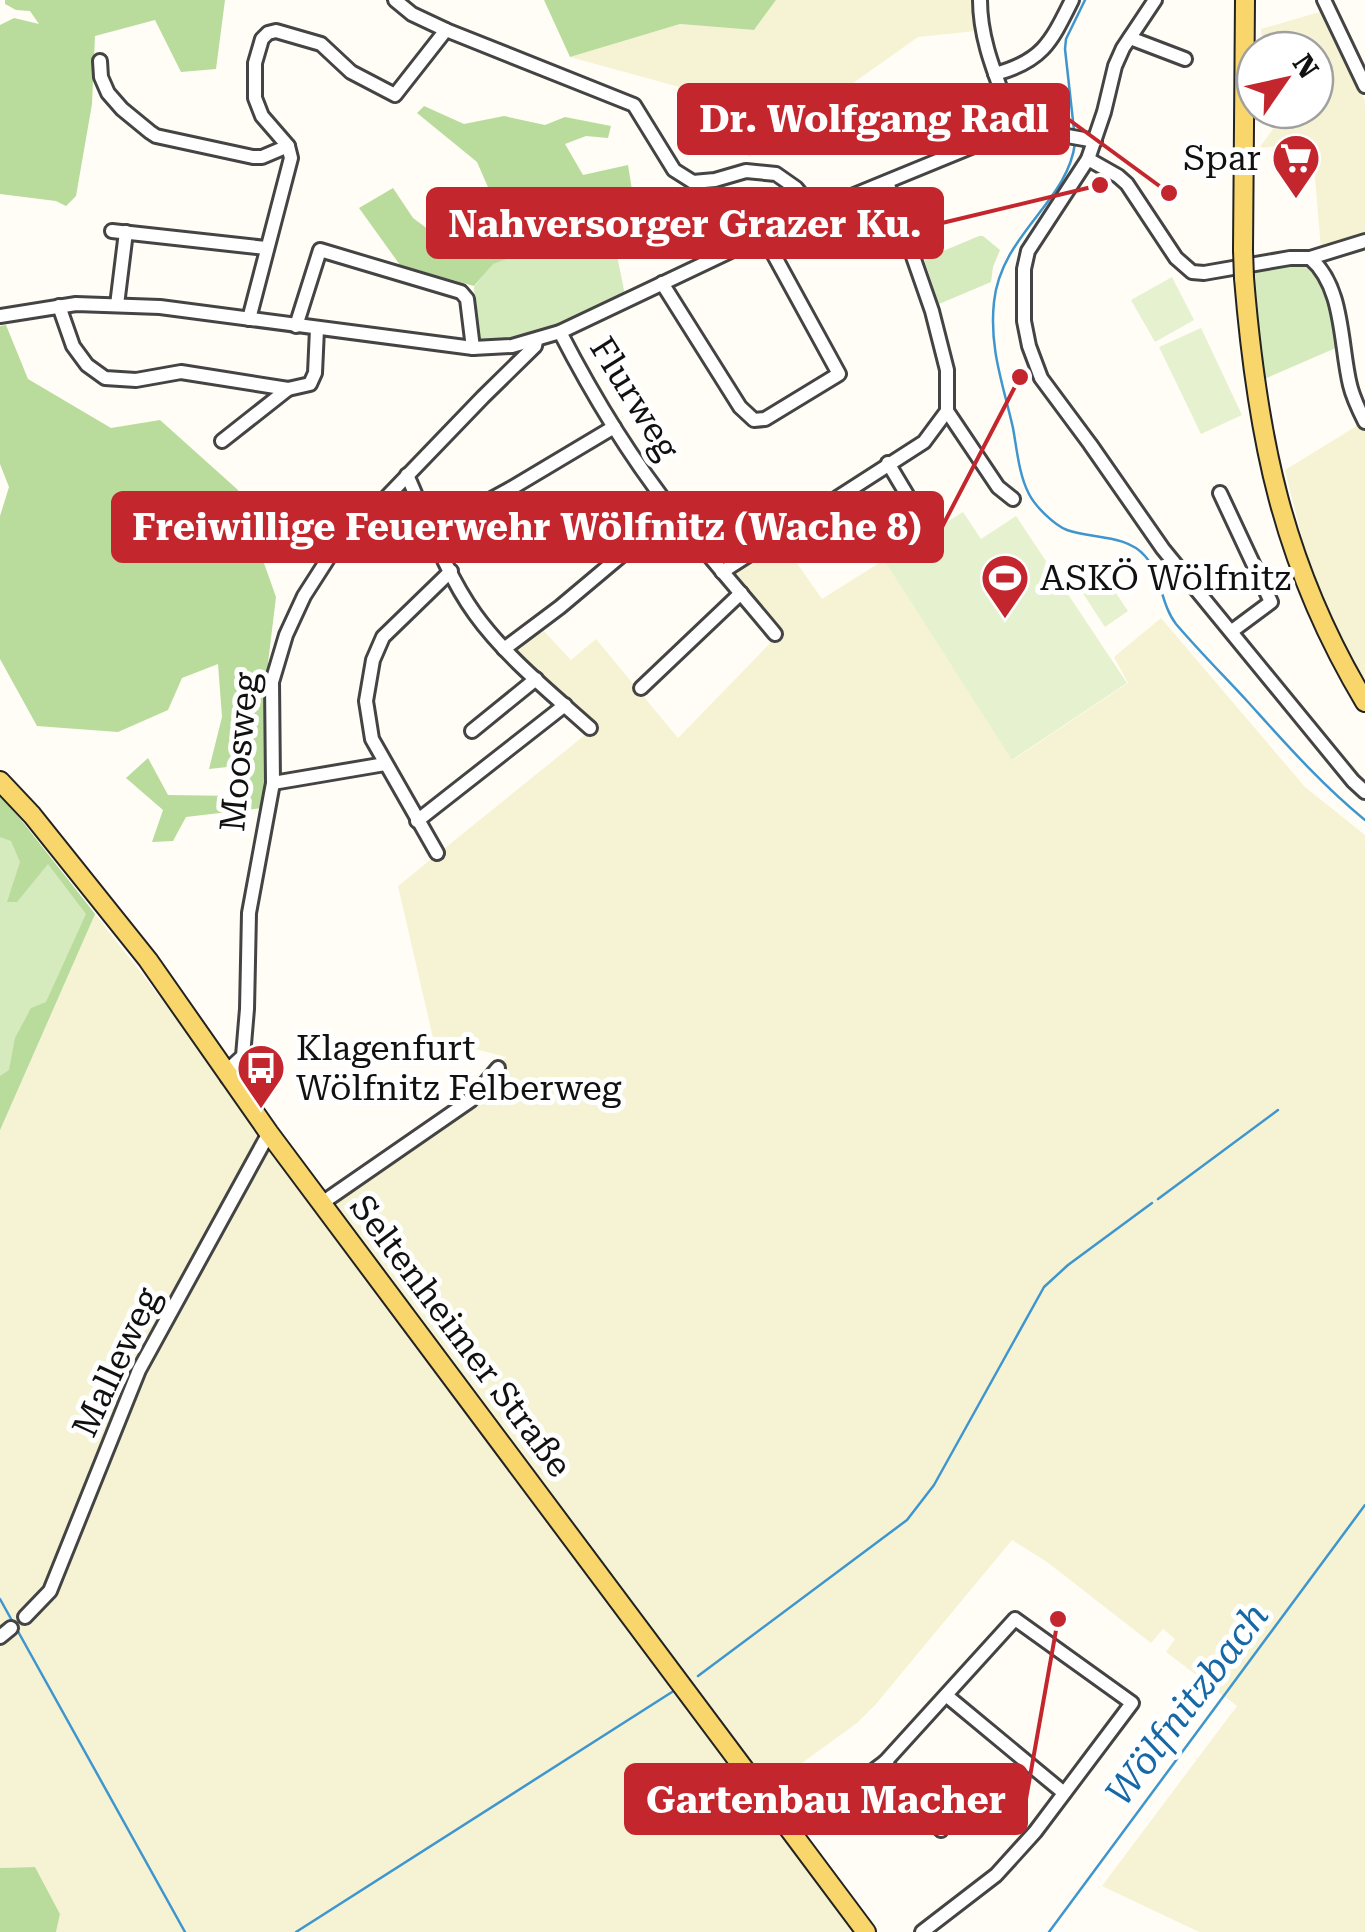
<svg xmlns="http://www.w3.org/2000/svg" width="1365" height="1932" font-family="'Roboto Serif',serif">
  <rect width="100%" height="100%" fill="#fffdf5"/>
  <!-- farmland -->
  <g fill="#f6f3d4">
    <polygon points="776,0 976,0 976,31 918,37 749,157 712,96 570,57 680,24 754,30"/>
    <polygon points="1323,11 1365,101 1365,236 1321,249 1312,143 1259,148 1276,125 1271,110 1315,110 1315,50 1262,50 1261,29"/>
    <polygon points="1360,424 1365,431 1365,687 1344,650 1313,582 1285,470"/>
    <polygon points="780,539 822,599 884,560 1013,760 1128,683 1114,657 1161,618 1305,787 1365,835 1365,1932 1199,1932 1102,1886 1237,1706 1166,1652 1175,1639 1163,1629 1151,1643 1047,1562 1012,1540 876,1704 857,1723 769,1787 331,1202 470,1107 506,1057 433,1038 398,886 596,726 515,649 541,628 571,660 596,639 678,738 779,634 729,572"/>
    <polygon points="95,914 214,1066 856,1932 56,1932 60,1914 35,1867 0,1868 0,1130"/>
  </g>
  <!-- green -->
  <g fill="#d5ebbd">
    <polygon points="610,221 625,295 559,327 512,339 478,342 474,287 492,264"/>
    <polygon points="979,236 983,236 1000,250 993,267 991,282 939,304 924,259"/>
    <path d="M1305,264C1334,279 1333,318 1338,347L1262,380L1253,270Z"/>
    <polygon points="0,796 21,820 95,914 0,1130"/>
  </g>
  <!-- forest -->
  <g fill="#b9dc9c">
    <polygon points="5,0 225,0 216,69 181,72 155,20 95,36 92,104 76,196 66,206 56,201 0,194 0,25 14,18 39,24 30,11 16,10 5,4"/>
    <polygon points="544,0 776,0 754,30 680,24 570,57"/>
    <polygon points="424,106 464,124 504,116 545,125 565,117 611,126 608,138 586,136 565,144 583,175 628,165 632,190 602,197 610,221 493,264 474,286 400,265 359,208 393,188 413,218 444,241 474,229 498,210 477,162 417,113"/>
    <polygon points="6,325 28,379 111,428 160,420 238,490 276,597 268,663 269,765 263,808 186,817 173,841 152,842 163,810 126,778 148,758 168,795 240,796 246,765 209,769 222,717 218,664 182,678 168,710 118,732 37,726 0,659 0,516 9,487 0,464 0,326"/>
    <polygon points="0,796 21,820 95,914 0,1130 0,1076 9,1070 15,1038 31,1008 46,1002 86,914 48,864 17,902 7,902 20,862 11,841 0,837"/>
    <polygon points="35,1867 60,1914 56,1932 0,1932 0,1868"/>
  </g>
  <!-- pitch -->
  <g fill="#e6f2cf">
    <polygon points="1172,277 1194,320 1155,342 1131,300"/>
    <polygon points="1201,328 1242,415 1201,434 1159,347"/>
    <polygon points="963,512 981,539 1016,516 1127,683 1012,760 884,560"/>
    <polygon points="1099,568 1128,611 1105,627 1076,583"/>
  </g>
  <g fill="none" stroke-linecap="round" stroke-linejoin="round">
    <!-- stream -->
    <g stroke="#3f96cf" stroke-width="2.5">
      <polyline points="1074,130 1065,49 1066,39 1085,0"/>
      <path d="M1075,143C1068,202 1001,234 994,302C989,348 1003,384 1013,428C1017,450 1019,475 1029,494C1035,506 1054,525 1067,530C1091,539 1126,534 1145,556C1161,574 1161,605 1176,624C1199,651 1224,676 1248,702C1286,744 1321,784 1365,820"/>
      <polyline points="1158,1199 1278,1110"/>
      <polyline points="0,1599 185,1932"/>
      <polyline points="698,1676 907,1520 934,1485 1044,1287 1068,1265 1152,1203"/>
      <polyline points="296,1932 672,1692"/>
      <polyline points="1049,1932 1365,1505"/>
    </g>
    <!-- minor casing -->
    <g stroke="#444" stroke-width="18">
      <g id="minor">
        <polyline points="395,0 412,14 446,30 634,105 674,170 693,182 715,180 746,171 776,174 796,188 815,211"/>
        <path d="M980,0C980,46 1001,86 1015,129"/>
        <polyline points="1155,0 1123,48 1115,66 1104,112 1088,159 1028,251 1024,269 1024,321 1029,346 1041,378 1090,444 1163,549 1353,781 1365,792"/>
        <polyline points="1324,0 1365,86"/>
        <polyline points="1130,38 1185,59"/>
        <polyline points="100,61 101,77 108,93 122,109 150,132 156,136 253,157 262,157 288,146"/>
        <path d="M995,74C1043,61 1051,42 1072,0"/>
        <polyline points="1088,159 1118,176 1127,184 1176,258 1192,272 1204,273 1290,258 1310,258 1365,241"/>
        <polyline points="112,231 266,248"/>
        <path d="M1310,258C1344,287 1340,344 1350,385C1353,398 1359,410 1365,422"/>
        <polyline points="662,283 740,407 754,420 765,419 839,374 763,235"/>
        <polyline points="117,305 126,232"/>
        <polyline points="59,306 73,346 87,365 105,378 136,380 181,372 288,389 310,384 315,373 317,329"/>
        <polyline points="0,316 76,304 160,307 473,348 512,346 560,332 815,211 1015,129 1023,128 1095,141"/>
        <polyline points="249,319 291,158 288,146 262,116 255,98 255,63 262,39 268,33 276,31 321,44 351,72 395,95 446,30"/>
        <polyline points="296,326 320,250 461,292 467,299 473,348"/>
        <path d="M560,332C593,396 631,459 676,515C708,556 742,594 775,634"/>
        <polyline points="947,411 998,487 1013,499"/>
        <polyline points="222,441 288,389"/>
        <polyline points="888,463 928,530"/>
        <path d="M407,475C427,520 446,574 475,614C506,657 550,692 590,728"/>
        <polyline points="1220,493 1271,602 1232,631"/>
        <polyline points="433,531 510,489 614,427"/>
        <polyline points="722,572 924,442 947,411 947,370 932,311 887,182"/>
        <polyline points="504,649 560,607 673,512"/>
        <polyline points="641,688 741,593"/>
        <polyline points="472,731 536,679"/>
        <polyline points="273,783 385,764"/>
        <polyline points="417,821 565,705"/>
        <polyline points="437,853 372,739 366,701 373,660 383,637 451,571"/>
        <polyline points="228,1078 230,1068 243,1056 247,1009 249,913 273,783 272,682 286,635 304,596 329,557 483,397 535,346 536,341"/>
        <polyline points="322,1203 471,1100 498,1068"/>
        <polyline points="25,1617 50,1591 139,1370 269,1133"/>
        <polyline points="0,1637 11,1628"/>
        <polyline points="947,1696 1064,1793"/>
        <polyline points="885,1762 941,1830"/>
        <polyline points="792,1832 885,1762 1015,1619 1132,1703 1035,1832 996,1875 922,1932"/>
      </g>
    </g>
    <!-- major casing -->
    <g stroke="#222" stroke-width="22">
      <g id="major">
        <polyline points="1243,250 1245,0"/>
        <path d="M1244,278C1257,436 1282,564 1365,702"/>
        <polyline points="0,781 32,815 148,960 269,1133 866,1932"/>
      </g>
    </g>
    <!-- minor -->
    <use href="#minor" stroke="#fff" stroke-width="12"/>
    <!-- major -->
    <use href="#major" stroke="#f9d66b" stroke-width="18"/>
    <!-- major-bridge casing -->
    <g stroke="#222" stroke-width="22" stroke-linecap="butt">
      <polyline id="major-bridge" points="1243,250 1244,278"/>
    </g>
    <!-- major-bridge -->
    <use href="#major-bridge" stroke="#f9d66b" stroke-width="18"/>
  </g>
  <!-- icons -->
  <defs>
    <g id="supermarket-pin" transform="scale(2.5)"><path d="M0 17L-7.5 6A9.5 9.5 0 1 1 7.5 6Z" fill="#c4262e" stroke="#fff"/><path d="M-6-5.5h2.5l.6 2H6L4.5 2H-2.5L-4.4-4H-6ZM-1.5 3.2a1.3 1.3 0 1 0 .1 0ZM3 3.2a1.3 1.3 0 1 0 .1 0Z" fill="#fff"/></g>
    <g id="stadium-pin" transform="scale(2.5)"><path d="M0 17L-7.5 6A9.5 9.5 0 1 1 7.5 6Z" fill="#c4262e" stroke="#fff"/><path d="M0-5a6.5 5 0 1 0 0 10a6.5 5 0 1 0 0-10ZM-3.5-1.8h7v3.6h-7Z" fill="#fff"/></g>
    <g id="bus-pin" transform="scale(2.5)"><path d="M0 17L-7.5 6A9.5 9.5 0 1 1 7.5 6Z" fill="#c4262e" stroke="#fff"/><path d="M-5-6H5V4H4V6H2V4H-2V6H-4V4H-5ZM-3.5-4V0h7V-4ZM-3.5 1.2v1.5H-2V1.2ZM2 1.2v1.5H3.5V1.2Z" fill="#fff"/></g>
  </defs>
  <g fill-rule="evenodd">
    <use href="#supermarket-pin" x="1296" y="158"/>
    <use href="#stadium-pin" x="1005" y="578"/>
    <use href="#bus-pin" x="261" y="1068"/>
  </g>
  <g text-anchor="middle" stroke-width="10" stroke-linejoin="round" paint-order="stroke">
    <!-- poi labels -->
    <g font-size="35" fill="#111" stroke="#fff" text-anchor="start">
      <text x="1261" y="170" text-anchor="end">Spar</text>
      <text x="1040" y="590">ASKÖ Wölfnitz</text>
      <text x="296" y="1060">Klagenfurt<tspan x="296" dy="40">Wölfnitz Felberweg</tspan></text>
    </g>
    <!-- street labels -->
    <g font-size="35" fill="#111" stroke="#fff">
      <text transform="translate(635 398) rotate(58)" y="12">Flurweg</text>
      <text transform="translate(239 752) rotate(-85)" y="12">Moosweg</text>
      <text transform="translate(461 1336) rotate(53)" y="12">Seltenheimer Straße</text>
      <text transform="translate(116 1362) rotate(-65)" y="12">Malleweg</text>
    </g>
    <!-- water labels -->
    <g font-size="38" font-style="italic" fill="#1768a6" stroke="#fff">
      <text transform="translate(1187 1704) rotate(-53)" y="13">Wölfnitzbach</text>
    </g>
  </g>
  <!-- callouts -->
  <path fill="none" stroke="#c4262e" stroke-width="4" d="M1169 193L1068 119M1100 185L942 223M1020 377L942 527M1058 1619L1026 1799"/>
  <g fill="#c4262e" stroke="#fff" stroke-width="4">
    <circle cx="1169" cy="193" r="10"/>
    <circle cx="1100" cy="185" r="10"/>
    <circle cx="1020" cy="377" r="10"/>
    <circle cx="1058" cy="1619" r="10"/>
  </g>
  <g fill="#c4262e" stroke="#c4262e" stroke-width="4">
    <rect x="679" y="85" width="389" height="68" rx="10"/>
    <rect x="428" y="189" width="514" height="68" rx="10"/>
    <rect x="113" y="493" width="829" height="68" rx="10"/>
    <rect x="626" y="1765" width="400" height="68" rx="10"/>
  </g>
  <g font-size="38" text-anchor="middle" font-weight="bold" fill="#fff">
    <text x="874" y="132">Dr. Wolfgang Radl</text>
    <text x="685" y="237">Nahversorger Grazer Ku.</text>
    <text x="527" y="540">Freiwillige Feuerwehr Wölfnitz (Wache 8)</text>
    <text x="826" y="1813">Gartenbau Macher</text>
  </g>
  <!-- north arrow -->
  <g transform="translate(1285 80) rotate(56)"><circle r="48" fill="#ffffff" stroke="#a0a0a0" stroke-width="2.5"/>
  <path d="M0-8L18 38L0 25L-18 38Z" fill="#c4262e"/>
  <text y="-15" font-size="28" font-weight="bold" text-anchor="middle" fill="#111111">N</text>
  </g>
</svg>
